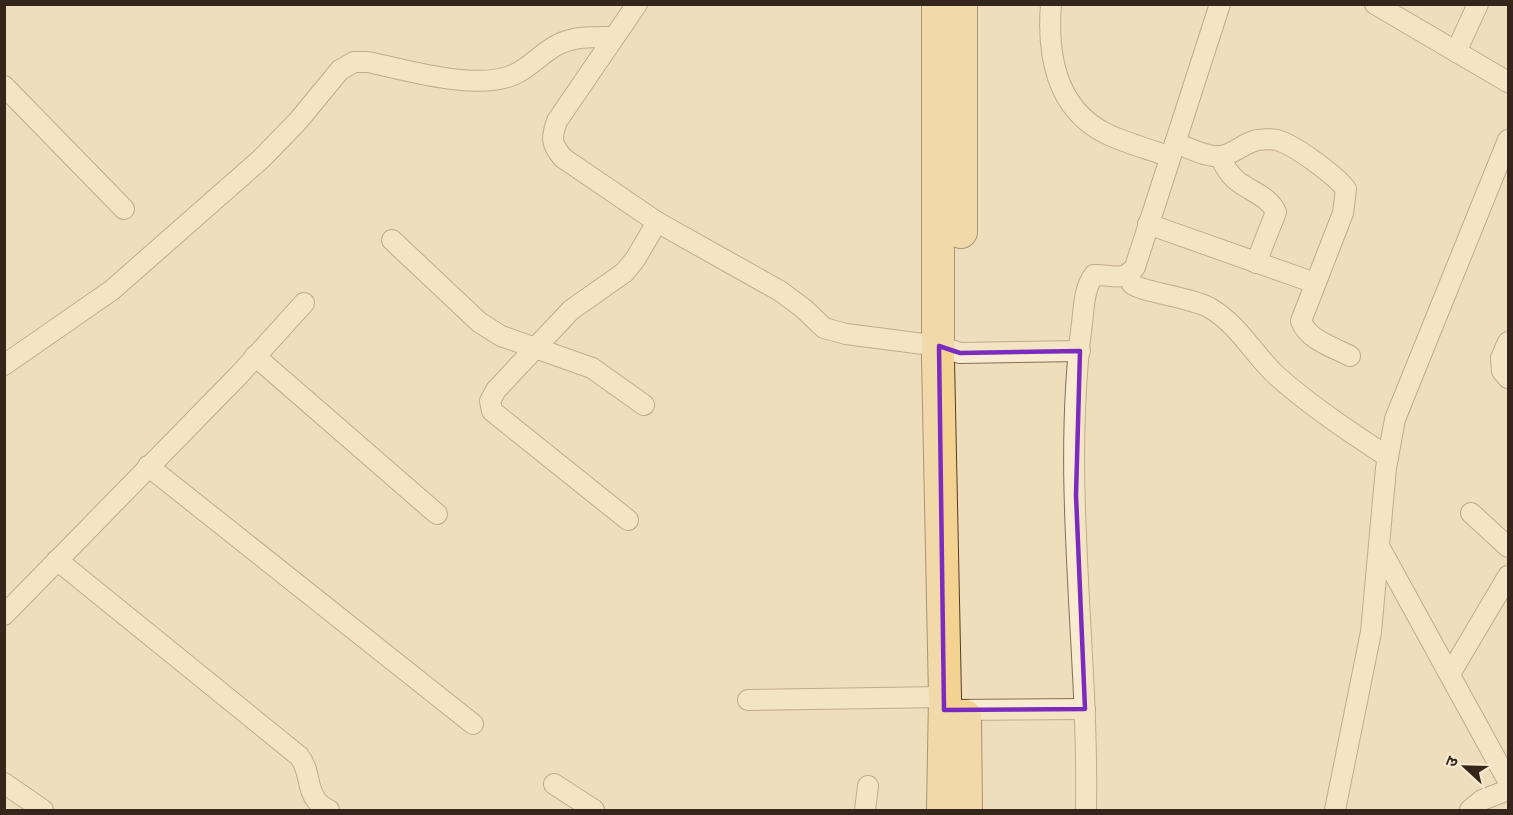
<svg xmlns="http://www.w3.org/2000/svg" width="1513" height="815" font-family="Spectral,'Noto Sans Devanagari',serif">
  <rect width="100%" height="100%" fill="#eedebc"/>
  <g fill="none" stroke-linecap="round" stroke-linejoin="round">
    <!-- minor casing -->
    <g stroke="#866e55" stroke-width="22">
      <g id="minor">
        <path d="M637,4L557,121C551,138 551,144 563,158L657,222L780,291L803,308L824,328L846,334L939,346L960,353L1080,351"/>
        <path d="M1051,4C1047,54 1056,108 1105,133C1125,143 1149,149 1170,157"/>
        <polyline points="1375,4 1508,82"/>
        <polyline points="1456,52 1478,4"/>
        <polyline points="4,86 124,209"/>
        <path d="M1175,143C1188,147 1206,158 1220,156C1234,155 1244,142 1258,140C1264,139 1272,139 1277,140C1295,145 1335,175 1346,189L1343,213L1301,321C1308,340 1333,347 1350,356"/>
        <path d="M1220,156C1224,166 1228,173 1236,180C1249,191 1269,196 1276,212L1256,263"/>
        <polyline points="1148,224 1315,283"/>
        <polyline points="392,240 479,322 501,336 592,368 644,405"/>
        <path d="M1128,276C1129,276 1132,283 1132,284C1142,292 1193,298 1210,308C1239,325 1254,355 1277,376C1312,407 1350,432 1388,457"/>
        <polyline points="1508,342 1501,358 1502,371 1508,378"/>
        <polyline points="255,356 437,514"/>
        <path d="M4,365L112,290L261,159L298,121L340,70L354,62H368C407,70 476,91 513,75C530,68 542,52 559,44C575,36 595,37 613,37"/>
        <polyline points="148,466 473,724"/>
        <polyline points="1471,513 1508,547"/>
        <polyline points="628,520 492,411 490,401 496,390 571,310 625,272 636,258 657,222"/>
        <polyline points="1380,548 1508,781"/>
        <path d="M57,560L299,756C311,771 306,788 317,801C320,805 325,808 329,810"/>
        <polyline points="4,615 239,375 304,303"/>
        <polyline points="1450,674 1508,576"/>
        <polyline points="748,700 945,697"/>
        <polyline points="953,710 1085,709"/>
        <polyline points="4,783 43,810"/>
        <polyline points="554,784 594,810"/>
        <polyline points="865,810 868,786"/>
        <path d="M1086,810C1089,649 1061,484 1082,323C1084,307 1084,288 1094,275C1112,274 1122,283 1135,267L1220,4"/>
        <polyline points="1335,810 1371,632 1386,468 1395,419 1508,140"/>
        <polyline points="1470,810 1482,800 1508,790"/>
      </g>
    </g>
    <!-- primary casing -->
    <g stroke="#533c2a" stroke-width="34">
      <g id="primary">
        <polyline points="938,4 938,359 945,697 943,810"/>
        <polyline points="961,232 961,4"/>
        <polyline points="965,716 966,810"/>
      </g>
    </g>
    <!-- minor -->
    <use href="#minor" stroke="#f9ebcf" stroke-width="20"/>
    <!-- primary -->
    <use href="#primary" stroke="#f4d292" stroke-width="32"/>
  </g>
  <!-- marked area -->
  <path d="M0 0H1513V815H0ZM939,346L960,353L1080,351L1076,495L1085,709L944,710Z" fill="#eedebc" fill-opacity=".55" fill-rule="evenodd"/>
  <path fill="none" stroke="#7b2cbf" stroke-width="4.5" stroke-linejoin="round" d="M939,346L960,353L1080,351L1076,495L1085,709L944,710Z"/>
  <!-- border -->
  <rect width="1513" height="815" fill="none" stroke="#34261b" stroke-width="12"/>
  <!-- north arrow -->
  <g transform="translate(1465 767) rotate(292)" stroke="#f6e8cc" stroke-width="4.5" paint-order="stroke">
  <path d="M0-4.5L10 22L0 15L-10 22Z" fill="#34261b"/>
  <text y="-9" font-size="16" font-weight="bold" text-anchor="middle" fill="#34261b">उ</text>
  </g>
</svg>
